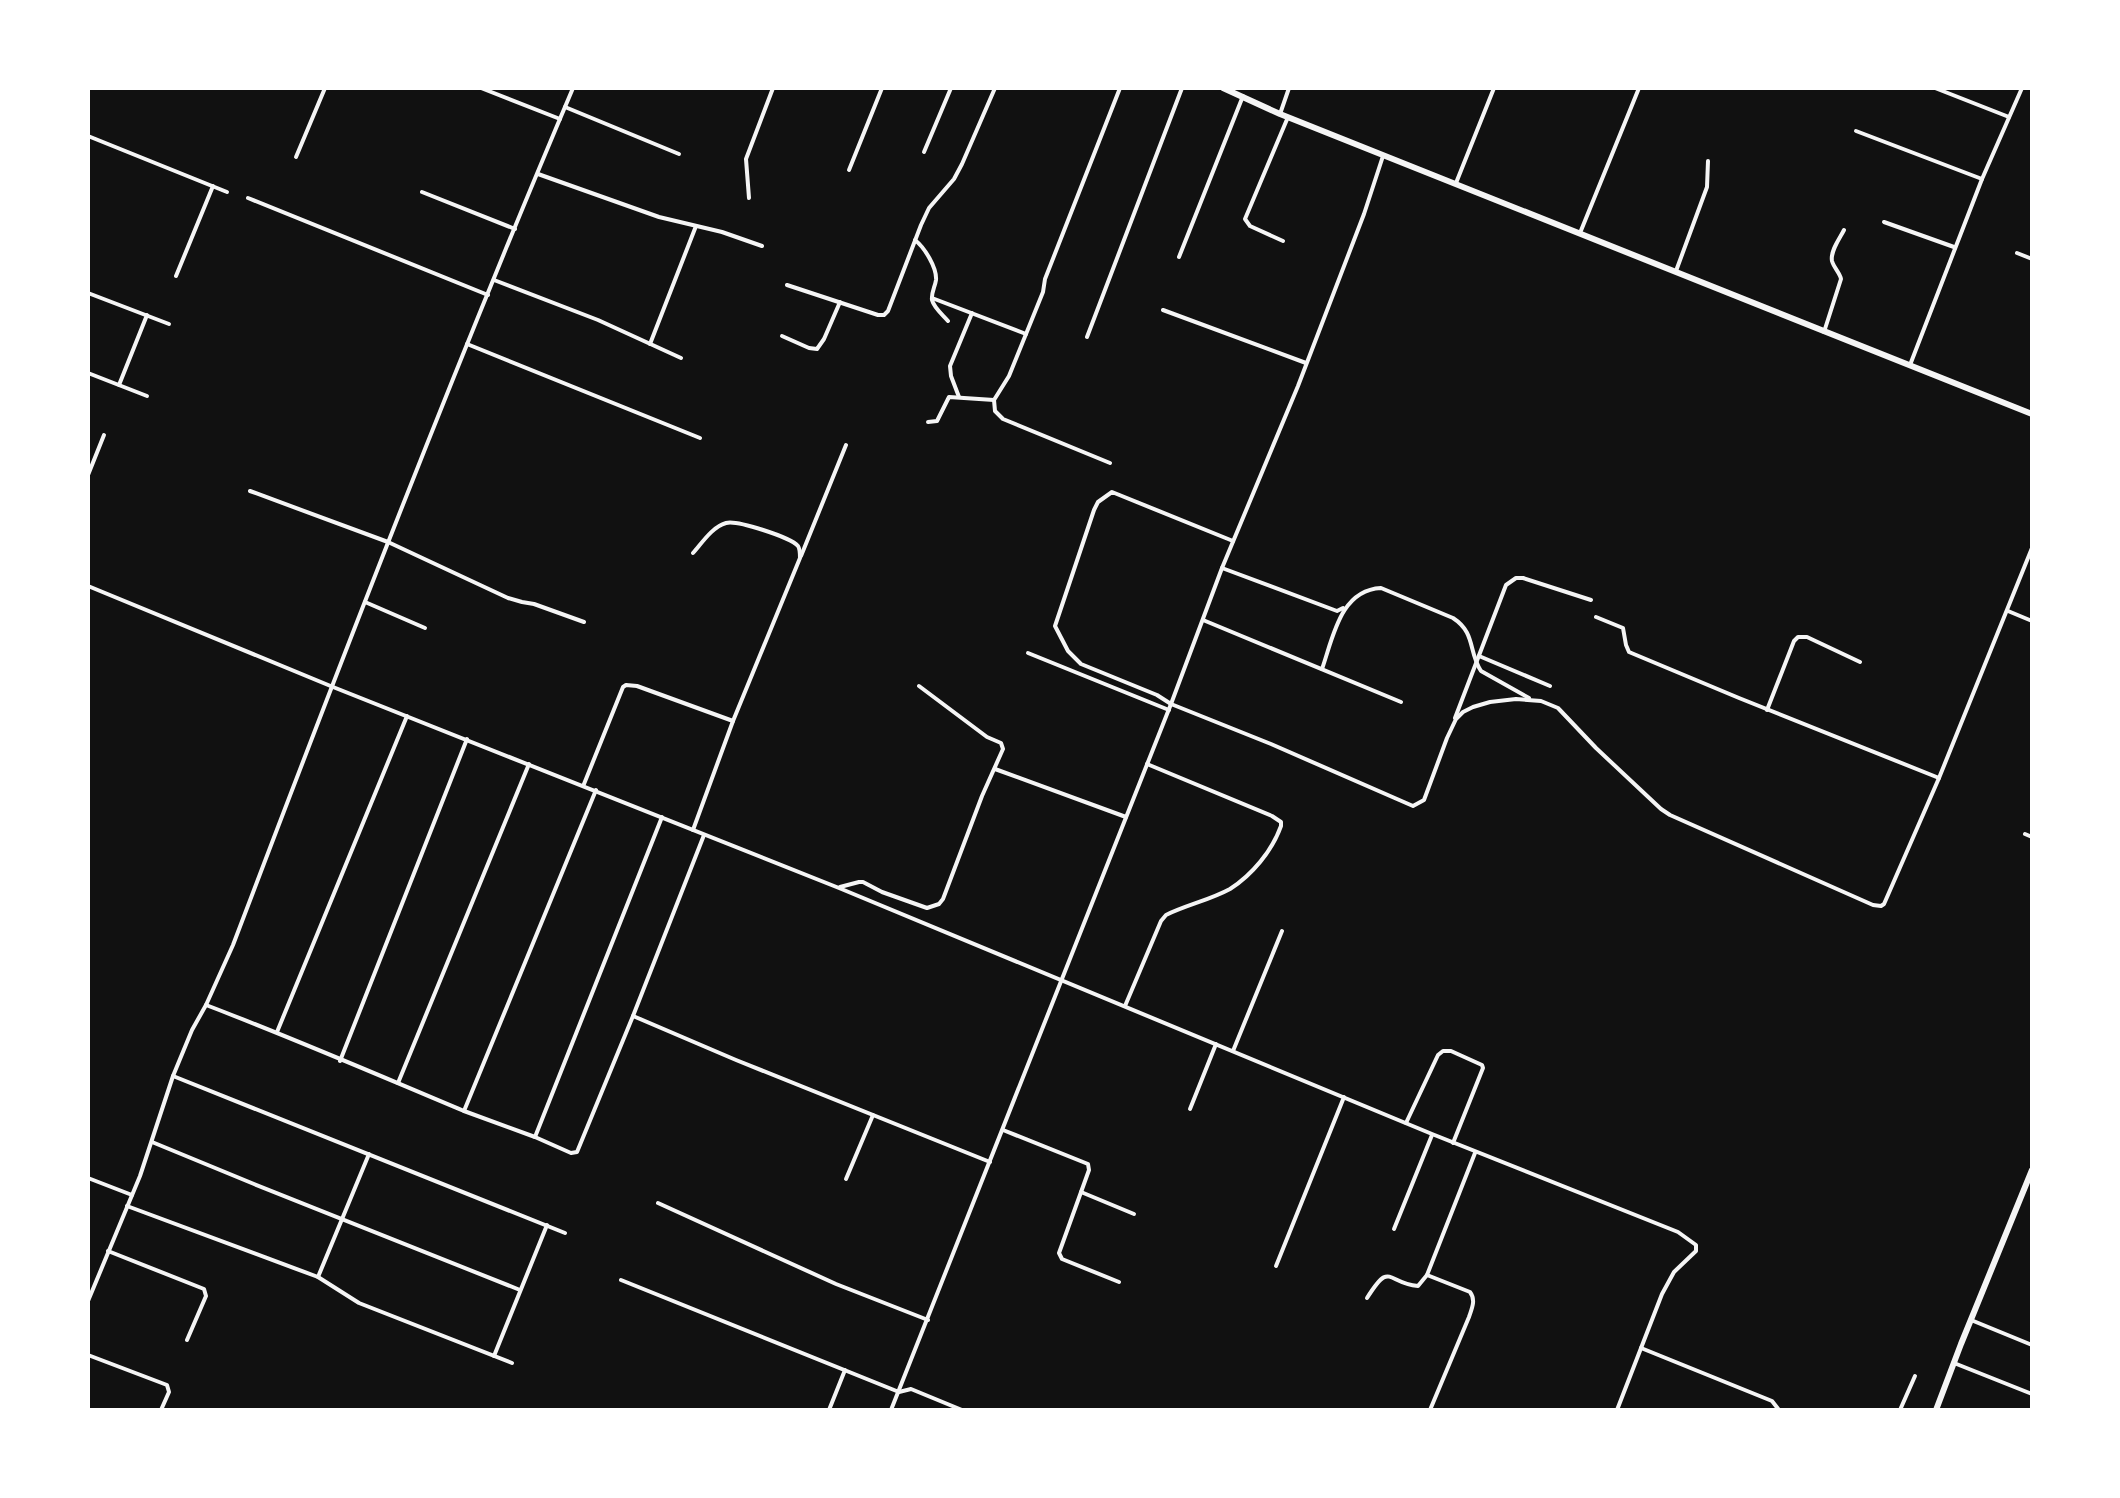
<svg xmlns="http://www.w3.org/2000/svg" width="2120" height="1498" font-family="Barlow,sans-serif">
  <rect width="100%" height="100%" fill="#111"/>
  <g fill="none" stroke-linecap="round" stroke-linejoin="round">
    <!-- minor -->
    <g stroke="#f5f5f5" stroke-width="4">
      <polyline points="481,88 560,119"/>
      <polyline points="1935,88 2009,117"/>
      <polyline points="565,107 679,154"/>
      <polyline points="1280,114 1289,88"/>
      <polyline points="1856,131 1982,179"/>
      <polyline points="88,136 227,192"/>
      <polyline points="924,152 951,88"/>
      <polyline points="296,157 325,88"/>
      <polyline points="849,170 882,88"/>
      <polyline points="538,174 659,217 722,232 762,246"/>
      <polyline points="1456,183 1494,88"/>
      <polyline points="422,192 515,229"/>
      <polyline points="248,198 488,295"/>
      <polyline points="749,198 746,159 773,88"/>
      <polyline points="1884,222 1954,247"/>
      <polyline points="1580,233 1639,88"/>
      <path d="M915,240C925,248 937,268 936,280C935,287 931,293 932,300C934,308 943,315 948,321"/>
      <polyline points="1283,241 1250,226 1245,219 1288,117"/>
      <polyline points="2017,253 2032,259"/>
      <polyline points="1179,257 1243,96"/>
      <polyline points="1676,271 1707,187 1708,161"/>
      <polyline points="176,276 213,186"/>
      <polyline points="494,280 598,320 681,358"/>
      <polyline points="787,285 878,315 884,315 888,311 921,225 929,208 954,179 962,164 995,88"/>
      <polyline points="88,293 169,324"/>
      <polyline points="932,298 1026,334"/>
      <polyline points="1163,310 1306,363"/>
      <path d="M1824,332L1841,279C1840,273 1834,268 1832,261C1830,251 1840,238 1844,230"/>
      <polyline points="782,336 809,348 817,349 824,339 840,302"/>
      <polyline points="1087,337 1182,88"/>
      <polyline points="467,344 700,438"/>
      <polyline points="650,344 696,226"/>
      <polyline points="1910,365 1982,179 2022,88"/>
      <polyline points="88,373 147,396"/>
      <polyline points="119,385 147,315"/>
      <polyline points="959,397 951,376 950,366 972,313"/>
      <polyline points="928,422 937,421 949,397 994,400"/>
      <polyline points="1110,463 1003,419 995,411 994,400 1009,376 1043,292 1045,279 1120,88"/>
      <polyline points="88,475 104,435"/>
      <polyline points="250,491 388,542 508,598 522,602 534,604 584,622"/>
      <polyline points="1233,541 1112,492 1098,502 1094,510 1055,626 1068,651 1081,664 1157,695 1171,704 1271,744 1413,806 1424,800 1447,738 1456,719 1463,712 1473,707 1490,702 1516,699 1541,701 1558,708 1596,748 1661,809 1670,815 1873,905 1881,906 1884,904 1939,778 2032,548"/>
      <polyline points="801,556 846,445"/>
      <polyline points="1222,568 1337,611 1343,608"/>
      <polyline points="88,586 333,687 839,888 1432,1134 1678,1232 1696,1245 1696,1251 1674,1272 1662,1294 1617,1410"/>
      <polyline points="365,602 425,628"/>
      <polyline points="2008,611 2032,621"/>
      <polyline points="1596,617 1623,628 1626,645 1629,652 1739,698 1939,778"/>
      <polyline points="1203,620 1401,702"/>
      <polyline points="1028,653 1169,710"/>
      <polyline points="1479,656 1550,686"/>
      <path d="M1322,669C1333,638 1340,590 1381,588L1453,618C1476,633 1468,651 1481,671L1529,698"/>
      <polyline points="1767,710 1794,641 1798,637 1807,637 1860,662"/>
      <polyline points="1455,718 1506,585 1516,578 1523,578 1591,600"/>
      <polyline points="995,769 1126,817"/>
      <polyline points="584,784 623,687 626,685 637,686 733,721"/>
      <path d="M693,830L733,721L800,558C800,554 800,549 798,546C790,537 737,520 726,523C712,527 702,543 693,553"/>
      <polyline points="2025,834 2032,837"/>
      <polyline points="840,887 859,882 863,882 882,892 927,908 939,904 943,899 982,796 1003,749 1001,743 987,737 919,686"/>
      <path d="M206,1005C293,1038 378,1075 464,1111L596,790"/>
      <path d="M1125,1006L1161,921L1166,915C1186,905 1210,900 1230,889C1252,875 1272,851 1281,826V822L1272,816L1147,764"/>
      <polyline points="633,1016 736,1060 990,1162"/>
      <polyline points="277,1032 407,716"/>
      <polyline points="1233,1051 1282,931"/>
      <polyline points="340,1061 467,739"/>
      <polyline points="173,1076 565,1233"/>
      <polyline points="398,1083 529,764"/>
      <polyline points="1190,1109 1216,1044"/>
      <polyline points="464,1111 535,1137 571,1153 577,1152 633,1016 704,835"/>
      <polyline points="1406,1123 1438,1055 1443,1051 1451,1051 1482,1065 1483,1068 1453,1143"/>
      <polyline points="1003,1130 1088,1164 1089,1170 1059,1253 1062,1259 1119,1282"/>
      <polyline points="535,1137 662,817"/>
      <polyline points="152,1142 254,1184 520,1290"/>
      <polyline points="88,1178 132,1195"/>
      <polyline points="846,1179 873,1115"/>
      <polyline points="1081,1192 1134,1214"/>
      <polyline points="658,1203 836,1284 928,1320"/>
      <polyline points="127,1206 318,1277 359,1303 512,1363"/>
      <polyline points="1394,1229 1432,1135"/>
      <polyline points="108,1251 204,1289 206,1296 187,1340"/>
      <polyline points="1276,1266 1344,1097"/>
      <polyline points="318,1277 369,1154"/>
      <polyline points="621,1280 899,1392 911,1389 962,1410"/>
      <path d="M1367,1298C1391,1260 1386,1283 1418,1286L1427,1275"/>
      <path d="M88,1301L140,1176L173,1076L192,1030L206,1005L233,945C342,658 453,371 573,88"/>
      <polyline points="1971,1320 2032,1345"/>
      <polyline points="1641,1348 1772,1401 1779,1410"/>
      <polyline points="88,1355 167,1385 169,1392 161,1410"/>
      <polyline points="494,1356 547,1225"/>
      <polyline points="1954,1363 2032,1394"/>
      <polyline points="829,1410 845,1370"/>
      <polyline points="891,1410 1171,704 1222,568 1298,386 1364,214 1383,156"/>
      <path d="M1430,1410L1469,1317C1472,1308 1476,1300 1470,1292L1427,1275L1475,1153"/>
      <polyline points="1900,1410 1915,1376"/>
    </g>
    <!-- secondary -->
    <g stroke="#f5f5f5" stroke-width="6">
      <polyline points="1223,88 1280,114 2032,414"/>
      <polyline points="1936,1410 1961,1344 2032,1170"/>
    </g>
  </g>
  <!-- border -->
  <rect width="2120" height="1498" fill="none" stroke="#ffffff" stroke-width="180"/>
</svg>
